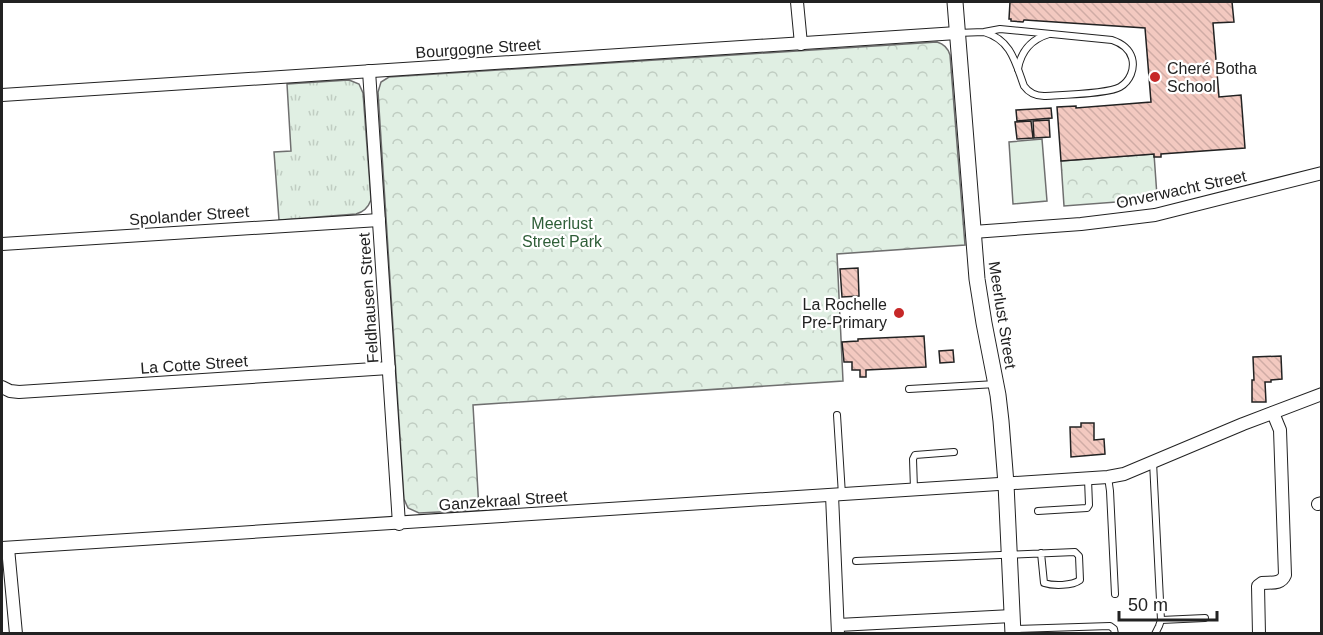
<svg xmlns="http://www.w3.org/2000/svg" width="1323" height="635" font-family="Helvetica,sans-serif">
  <defs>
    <pattern id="grass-tufts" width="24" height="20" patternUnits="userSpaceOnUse" patternTransform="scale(1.5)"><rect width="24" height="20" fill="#e0efe3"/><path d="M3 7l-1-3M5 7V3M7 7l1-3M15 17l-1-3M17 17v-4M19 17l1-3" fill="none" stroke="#c0cdc2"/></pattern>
    <pattern id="forest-crowns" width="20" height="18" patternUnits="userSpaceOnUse" patternTransform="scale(1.5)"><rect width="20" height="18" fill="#e0efe3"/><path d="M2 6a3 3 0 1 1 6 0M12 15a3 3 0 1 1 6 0" fill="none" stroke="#c0cdc2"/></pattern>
    <pattern id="building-back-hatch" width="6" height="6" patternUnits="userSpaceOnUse" patternTransform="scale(1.5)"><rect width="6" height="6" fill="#f3c9c0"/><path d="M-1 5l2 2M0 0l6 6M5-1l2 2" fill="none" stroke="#d0aca5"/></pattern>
  </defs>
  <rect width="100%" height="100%" fill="#fff"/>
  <!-- grass -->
  <path fill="url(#grass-tufts)" stroke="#6f6f6f" stroke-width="1.5" d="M349,80L359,84L363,93L371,200C368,208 364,212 356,214L279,220L274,152L291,151L287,84Z"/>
  <!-- forest -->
  <g fill="url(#forest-crowns)" stroke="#6f6f6f" stroke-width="1.5">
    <path d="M937,42C944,44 948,48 950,55L965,245L837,254L843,381L473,405L479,510L419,513L408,508L404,499L378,92L381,82L389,77Z"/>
    <polygon points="1154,154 1157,196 1143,200 1064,206 1061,161"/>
  </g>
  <!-- pitch -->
  <polygon fill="#e0efe3" stroke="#6f6f6f" stroke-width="1.5" points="1042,139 1047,201 1013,204 1009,142"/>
  <!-- building -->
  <g fill="url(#building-back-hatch)" stroke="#222" stroke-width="1.5">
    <polygon points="1010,2 1232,2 1234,22 1213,23 1219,97 1241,95 1245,148 1161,154 1161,157 1154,157 1154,154 1061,161 1057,107 1076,106 1076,108 1151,102 1145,28 1025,20 1024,20 1023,22 1011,21 1011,19 1009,19"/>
    <polygon points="1051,108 1052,118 1017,121 1016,110"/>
    <polygon points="1049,120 1050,137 1034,138 1033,121"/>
    <polygon points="1031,121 1033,138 1017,139 1015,122"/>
    <polygon points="858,268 859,296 842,297 840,269"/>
    <polygon points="924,336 926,367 866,370 866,377 860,377 860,370 852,370 852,362 844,362 842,342 858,341 858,339"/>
    <polygon points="953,350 954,362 940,363 939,351"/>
    <polygon points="1281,356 1282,379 1271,380 1271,382 1265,382 1266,402 1252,402 1252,380 1254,380 1253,357"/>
    <polygon points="1081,423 1094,423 1094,440 1104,439 1105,454 1071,457 1070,427 1081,427"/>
  </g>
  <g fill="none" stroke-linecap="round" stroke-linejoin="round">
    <!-- service casing -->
    <g stroke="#222" stroke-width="8">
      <g id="service">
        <path d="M957,33L984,32L1000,29L1112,40C1121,43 1129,48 1132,58C1135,69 1130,81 1120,87C1108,94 1060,95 1044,96C1035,96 1029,93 1024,86C1015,61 1011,40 984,32"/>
        <path d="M1018,69C1021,51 1032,39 1049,34"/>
        <polyline points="909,389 996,384"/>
        <polyline points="837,415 842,495"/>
        <polyline points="1153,462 1161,620 1159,626 1155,634"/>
        <polyline points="1108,477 1110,491 1115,594"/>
        <polyline points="914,489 913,459 915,455 954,452"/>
        <polyline points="1038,511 1087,508 1089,505 1088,479"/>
        <path d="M856,561L1075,552L1079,556L1080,580C1072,586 1053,586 1044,583L1041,553"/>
        <polyline points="1161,620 1205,618"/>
        <polyline points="1013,629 1110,626 1114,629 1115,634"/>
      </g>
    </g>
    <!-- minor casing -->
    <g stroke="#222" stroke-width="14">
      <g id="minor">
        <polyline points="797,2 801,44"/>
        <polyline points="369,71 399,524"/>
        <polyline points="2,95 957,33"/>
        <polyline points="973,232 1081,224 1155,215 1322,173"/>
        <polyline points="2,244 379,220"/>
        <polyline points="2,387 10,391 19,392 389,368"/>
        <polyline points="832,495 838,634"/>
        <polyline points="1318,504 1322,503"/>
        <polyline points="2,548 1108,477 1124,474 1243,424 1322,394"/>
        <polyline points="8,548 16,634"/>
        <polyline points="838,625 1012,616"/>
        <path d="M1259,634L1258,586L1262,583C1270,582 1281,585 1285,575L1280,430L1273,413"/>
      </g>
    </g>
    <!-- tertiary casing -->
    <g stroke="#222" stroke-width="17">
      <polyline id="tertiary" points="955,2 977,279 984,323 998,395 1001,421 1006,484 1013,634"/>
    </g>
    <!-- service -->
    <use href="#service" stroke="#fff" stroke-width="6"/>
    <!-- minor -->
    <use href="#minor" stroke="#fff" stroke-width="12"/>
    <!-- tertiary -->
    <use href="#tertiary" stroke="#fff" stroke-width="15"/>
  </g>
  <!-- markers -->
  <g fill="#c62828" stroke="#fff" stroke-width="2">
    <circle cx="1155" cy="77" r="6"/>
    <circle cx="899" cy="313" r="6"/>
  </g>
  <g text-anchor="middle" stroke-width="4.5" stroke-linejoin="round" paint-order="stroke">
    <!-- street labels -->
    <g font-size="16" fill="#222" stroke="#fff">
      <text transform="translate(478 48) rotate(-4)" y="6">Bourgogne Street</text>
      <text transform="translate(1181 189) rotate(-12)" y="6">Onverwacht Street</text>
      <text transform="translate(189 215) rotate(-4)" y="6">Spolander Street</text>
      <text transform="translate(368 298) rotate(-94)" y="6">Feldhausen Street</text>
      <text transform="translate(1003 315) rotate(81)" y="6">Meerlust Street</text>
      <text transform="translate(194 364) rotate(-4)" y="6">La Cotte Street</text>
      <text transform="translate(503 500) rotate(-4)" y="6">Ganzekraal Street</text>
    </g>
    <!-- poi labels -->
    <g font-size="16" fill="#222" stroke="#fff" text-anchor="start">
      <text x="1167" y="74">Cheré Botha<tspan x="1167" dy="18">School</tspan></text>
      <text x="887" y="310" text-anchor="end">La Rochelle<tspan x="887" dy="18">Pre-Primary</tspan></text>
    </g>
    <!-- park labels -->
    <g font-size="16" fill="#2f5e38" stroke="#fff">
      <text x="562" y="229">Meerlust<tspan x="562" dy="18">Street Park</tspan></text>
    </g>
  </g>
  <!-- border -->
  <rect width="1323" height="635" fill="none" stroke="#222222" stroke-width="6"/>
  <!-- scale -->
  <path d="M1119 611v9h98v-9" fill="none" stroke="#222222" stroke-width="3"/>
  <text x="1128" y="611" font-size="18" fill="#222222" stroke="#ffffff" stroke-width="4.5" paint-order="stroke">50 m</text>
</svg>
